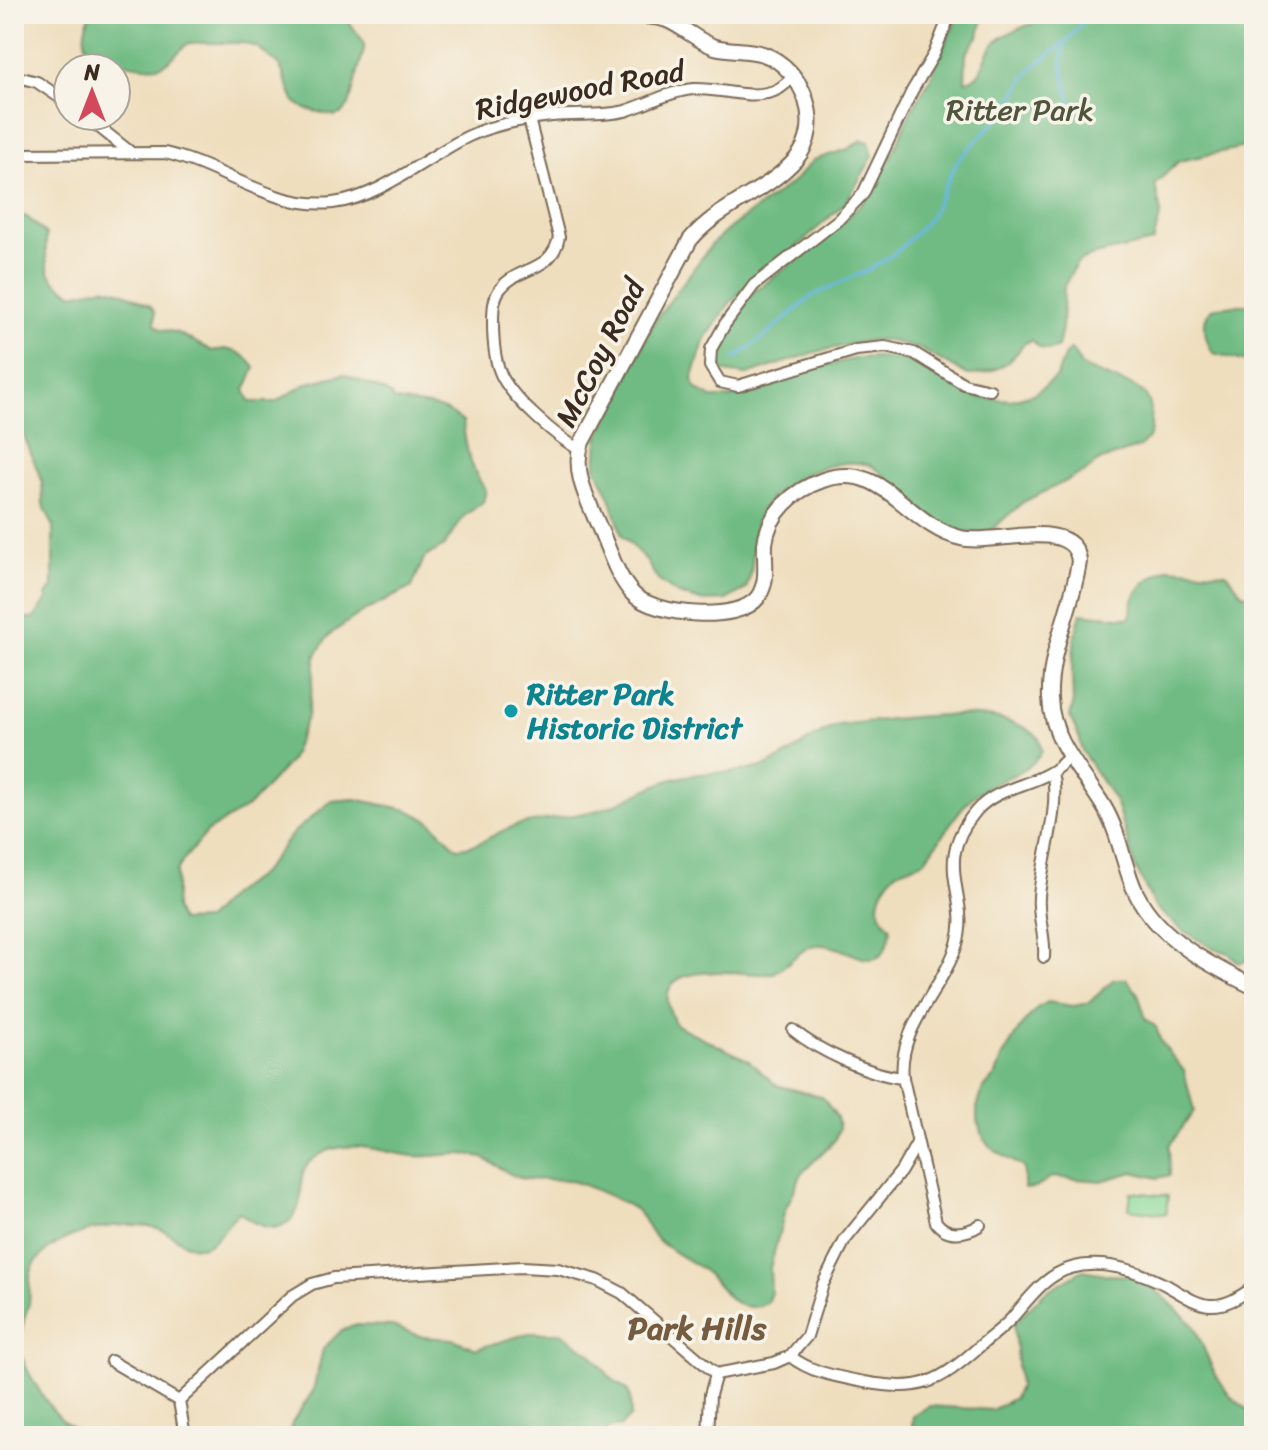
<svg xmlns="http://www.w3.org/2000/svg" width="1268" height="1450" font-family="Sriracha,sans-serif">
  <rect width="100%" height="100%" fill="#f7f3e8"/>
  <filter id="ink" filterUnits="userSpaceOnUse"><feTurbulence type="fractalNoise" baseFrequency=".0125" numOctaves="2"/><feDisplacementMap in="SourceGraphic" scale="16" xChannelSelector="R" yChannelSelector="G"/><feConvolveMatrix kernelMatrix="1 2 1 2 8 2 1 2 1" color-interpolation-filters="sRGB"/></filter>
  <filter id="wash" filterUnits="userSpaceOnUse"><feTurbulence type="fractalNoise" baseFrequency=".006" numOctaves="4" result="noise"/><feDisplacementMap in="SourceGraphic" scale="32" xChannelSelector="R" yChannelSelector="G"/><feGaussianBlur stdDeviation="1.8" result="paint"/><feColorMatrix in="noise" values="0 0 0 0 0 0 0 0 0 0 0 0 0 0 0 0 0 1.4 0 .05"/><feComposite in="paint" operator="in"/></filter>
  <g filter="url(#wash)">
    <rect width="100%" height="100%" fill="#efdebe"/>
    <!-- green -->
    <polygon fill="#8adb9b" stroke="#62825c" stroke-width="2" points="1131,1192 1168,1196 1166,1214 1129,1209"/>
    <!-- forest -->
    <g fill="#6fbb83" stroke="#557250" stroke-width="2">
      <path d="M91,14H343L364,42V49L349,105L343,113L335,116L306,109L294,101L280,66L257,47L243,43H189C180,49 173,59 164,64C152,72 101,58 89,51C82,38 84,27 91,14Z"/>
      <path d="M960,14H984L979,35L966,54L965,81C986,78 983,53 996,42C1012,27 1049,19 1069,14H1254V145L1179,161L1155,184L1161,213L1153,242L1090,256L1077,263L1064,286L1062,328L1058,347L1050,350L1040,348L1032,340L1023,344C1012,364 991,375 968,375L920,349L886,340H871L816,352L747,375L726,372L718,366V349L728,328L750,295L831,234L865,200L894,151L912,109L931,78L938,57Z"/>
      <path d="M862,140L869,142L873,156L846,202L786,257L752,280L730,303L704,341L693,377L694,385L698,390L712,398H728L772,386L814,368L857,358L878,357L903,359L917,365L954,388L975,397L1011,400L1033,394L1045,386L1057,376L1065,354L1071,349C1076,354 1077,360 1081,365C1085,369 1093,370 1098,373C1137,390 1157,383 1150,436L1140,447L1099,461L1085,472L1023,502L988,533C981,532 971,534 964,532C943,526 916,509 901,494C892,485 881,469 869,465C835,454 771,484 758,517C749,541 757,565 746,589L726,600L701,601L678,594L658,580L645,559L622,535L610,497L596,468L598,439L654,322L712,244L731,227L793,182L813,160L848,149Z"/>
      <path d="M15,214L27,217L46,234C46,267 43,278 74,294L104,287L123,292L151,306L155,312V324L160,329L178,333L212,351L225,349L237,352L247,358L255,368L245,390L250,402H275L308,383L344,374L380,389L391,395L393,400C420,407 438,401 463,422C465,446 470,470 486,490L483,502L464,516L444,546L424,558L412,587L359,614L329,635L316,655L308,715L290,761L249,806L208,831L184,859L177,871L175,909L180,921L206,920L231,894L262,873L293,833L331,801L355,799L408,810L430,821L457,848C483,847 494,831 518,825C546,818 574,817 602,809C631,800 656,781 686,776C709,771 745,774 765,766C792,756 812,734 839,725C890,720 999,699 1039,738L1042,751C1028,777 997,777 975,795C955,812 942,839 925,860C916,867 911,865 902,869C890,873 879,893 879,906C880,915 885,921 891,928C882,991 845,937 812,946C799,949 787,968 771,974C734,975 639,955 676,1025L748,1060L776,1085L822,1097L837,1117L839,1129L835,1140L802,1173L785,1210L770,1268L771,1292L767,1303C731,1319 723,1283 699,1267C684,1257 667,1250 654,1236C647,1229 645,1218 637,1211C627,1203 579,1181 566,1180C550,1178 533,1182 517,1177C504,1172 493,1162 480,1157C457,1150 436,1158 414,1156C382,1153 350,1137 319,1155C312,1159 306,1164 303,1172C300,1184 303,1196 298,1208C285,1238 258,1229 239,1212C228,1221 218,1242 204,1246C186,1251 175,1234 160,1229C125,1217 51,1232 33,1267C27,1278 31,1291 29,1303C28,1309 25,1314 24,1320C22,1330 18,1341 20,1350C24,1369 50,1411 65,1422C71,1427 79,1431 85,1436H14V619L34,618L48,598L46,596L53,587V525L43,504L42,481L14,411Z"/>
      <path d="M1236,305H1254V364L1213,353C1206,342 1197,314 1217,307C1222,306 1230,306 1236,305Z"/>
      <path d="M1169,568L1226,573L1243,594H1254V953L1246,961L1238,963L1229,953L1213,948L1182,930L1155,907L1136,868L1115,801L1082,751L1080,739L1070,717L1073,705L1072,670L1075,635L1081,613L1128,618L1131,615C1131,589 1147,579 1169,568Z"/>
      <polygon points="1114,979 1126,979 1138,994 1146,1019 1156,1027 1161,1042 1184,1071 1194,1111 1169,1146 1170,1175 1158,1178 1133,1172 1101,1181 1051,1177 1036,1188 1024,1189 1024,1168 994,1150 985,1141 977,1121 977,1108 983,1089 996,1075 1002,1058 1021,1026 1037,1008 1048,1002 1073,1006 1089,1003"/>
      <polygon points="1083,1270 1110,1275 1135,1276 1162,1295 1194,1326 1214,1372 1229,1395 1254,1415 1254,1436 911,1436 913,1416 929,1406 992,1410 1014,1398 1019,1387 1014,1326 1016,1321 1045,1292"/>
      <polygon points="353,1325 392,1326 423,1337 453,1339 476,1349 529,1333 561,1333 590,1353 611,1378 627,1390 630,1395 631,1416 621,1426 610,1428 603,1436 290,1436 292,1423 313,1391 323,1349 341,1331"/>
    </g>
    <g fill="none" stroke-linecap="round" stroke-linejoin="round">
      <!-- stream -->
      <g stroke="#69b8e4" stroke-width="3">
        <path d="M1065,45C1058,63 1067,85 1071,103"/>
        <polyline points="735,358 763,338 812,296 872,268 898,251 929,219 958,160 1006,110 1029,71 1069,39 1081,24 1095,14"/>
      </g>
    </g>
  </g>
  <g filter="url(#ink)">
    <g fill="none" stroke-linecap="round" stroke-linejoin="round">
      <!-- street casing -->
      <g stroke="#7a6956" stroke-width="14">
        <g id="street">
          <polyline points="950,14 934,54 912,91 863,194 838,220 754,285 725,324 711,349 710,366 720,382 738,386 856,350 885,347 914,353 964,384 990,390"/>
          <polyline points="14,76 37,82 68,103"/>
          <polyline points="85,116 129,151"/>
          <path d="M529,119L559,237C552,273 518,266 501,288C493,297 493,311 493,323C493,339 494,357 500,372C509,396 556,437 579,449"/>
          <path d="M14,154L165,153C223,166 272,209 333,203C379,198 428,156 469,136C494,124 524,119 552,116C576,113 601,117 625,111C648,104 670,91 694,89C718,88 744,98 767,93C778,91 785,86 792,77"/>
          <path d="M1044,957C1046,936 1037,917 1039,896C1042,860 1061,806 1052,773"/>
          <path d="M793,1030C818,1051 871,1075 903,1078"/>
          <path d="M980,1225C966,1234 947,1237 936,1222L903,1078C897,1028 943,989 957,944C972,896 930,865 976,811C1001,782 1046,787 1069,756"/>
          <polyline points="790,1356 807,1336 823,1284 845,1240 901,1171 917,1143"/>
          <polyline points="111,1361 179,1401 185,1436"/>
          <path d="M716,1374L774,1363L790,1356C811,1373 839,1377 864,1382C921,1392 937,1384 980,1346C990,1337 1002,1329 1012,1318C1029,1299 1045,1275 1071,1268C1102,1259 1138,1271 1166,1285C1179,1292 1194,1304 1210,1305C1227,1306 1241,1296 1254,1287"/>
          <polyline points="179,1401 292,1296 312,1284 334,1278 522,1267 558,1269 597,1280 622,1293 716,1374"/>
          <polyline points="708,1436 710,1395 716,1374"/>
        </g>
      </g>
      <!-- secondary casing -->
      <g stroke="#7a6956" stroke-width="18">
        <path id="secondary" d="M612,14C630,17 649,13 667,20C684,27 697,41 715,47C730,51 747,49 763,54C804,68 825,126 796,159C766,193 719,205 690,240L582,442C571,472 589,502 600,529C609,549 617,577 633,594C653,615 739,624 758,597C769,581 764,563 765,544C768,513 794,490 823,480C884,459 907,526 961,538C993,546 1074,515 1079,561C1073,608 1048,651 1050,699C1052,742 1083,772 1104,807C1120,834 1123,865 1136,893C1158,938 1211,966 1254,987"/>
      </g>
      <!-- street -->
      <use href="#street" stroke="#fff" stroke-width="10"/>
      <!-- secondary -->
      <use href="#secondary" stroke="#fff" stroke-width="14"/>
    </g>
  </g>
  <!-- markers -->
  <circle fill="#0f9aa8" stroke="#f7f3e8" stroke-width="3" cx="511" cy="711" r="8"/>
  <g text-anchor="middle" stroke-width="7" stroke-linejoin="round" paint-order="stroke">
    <!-- street labels -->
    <g font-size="30" fill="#3b2a1e" stroke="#f7f3e8">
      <text transform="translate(580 90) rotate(-11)" y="10">Ridgewood Road</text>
      <text transform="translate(600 353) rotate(-63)" y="10">McCoy Road</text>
    </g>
    <!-- park labels -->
    <g font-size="30" fill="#4f563d" stroke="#f7f3e8">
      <text x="1020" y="120">Ritter Park</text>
    </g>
    <!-- culture labels -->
    <g font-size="30" font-weight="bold" fill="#0d838f" stroke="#f7f3e8" text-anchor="start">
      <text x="527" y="704">Ritter Park<tspan x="527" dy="34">Historic District</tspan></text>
    </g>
    <!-- neighbourhood labels -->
    <g font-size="32" font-weight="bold" fill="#755c41" stroke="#f7f3e8">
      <text x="697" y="1339">Park Hills</text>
    </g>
  </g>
  <!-- margin -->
  <rect width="1268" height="1450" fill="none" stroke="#f7f3e8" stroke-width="48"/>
  <!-- north arrow -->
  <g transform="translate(92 92)"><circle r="38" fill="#f7f3e8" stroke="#aca397" stroke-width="2"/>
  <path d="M0-6L14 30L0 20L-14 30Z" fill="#d1495b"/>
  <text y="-12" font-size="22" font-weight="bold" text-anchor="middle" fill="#3b2a1e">N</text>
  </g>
</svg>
